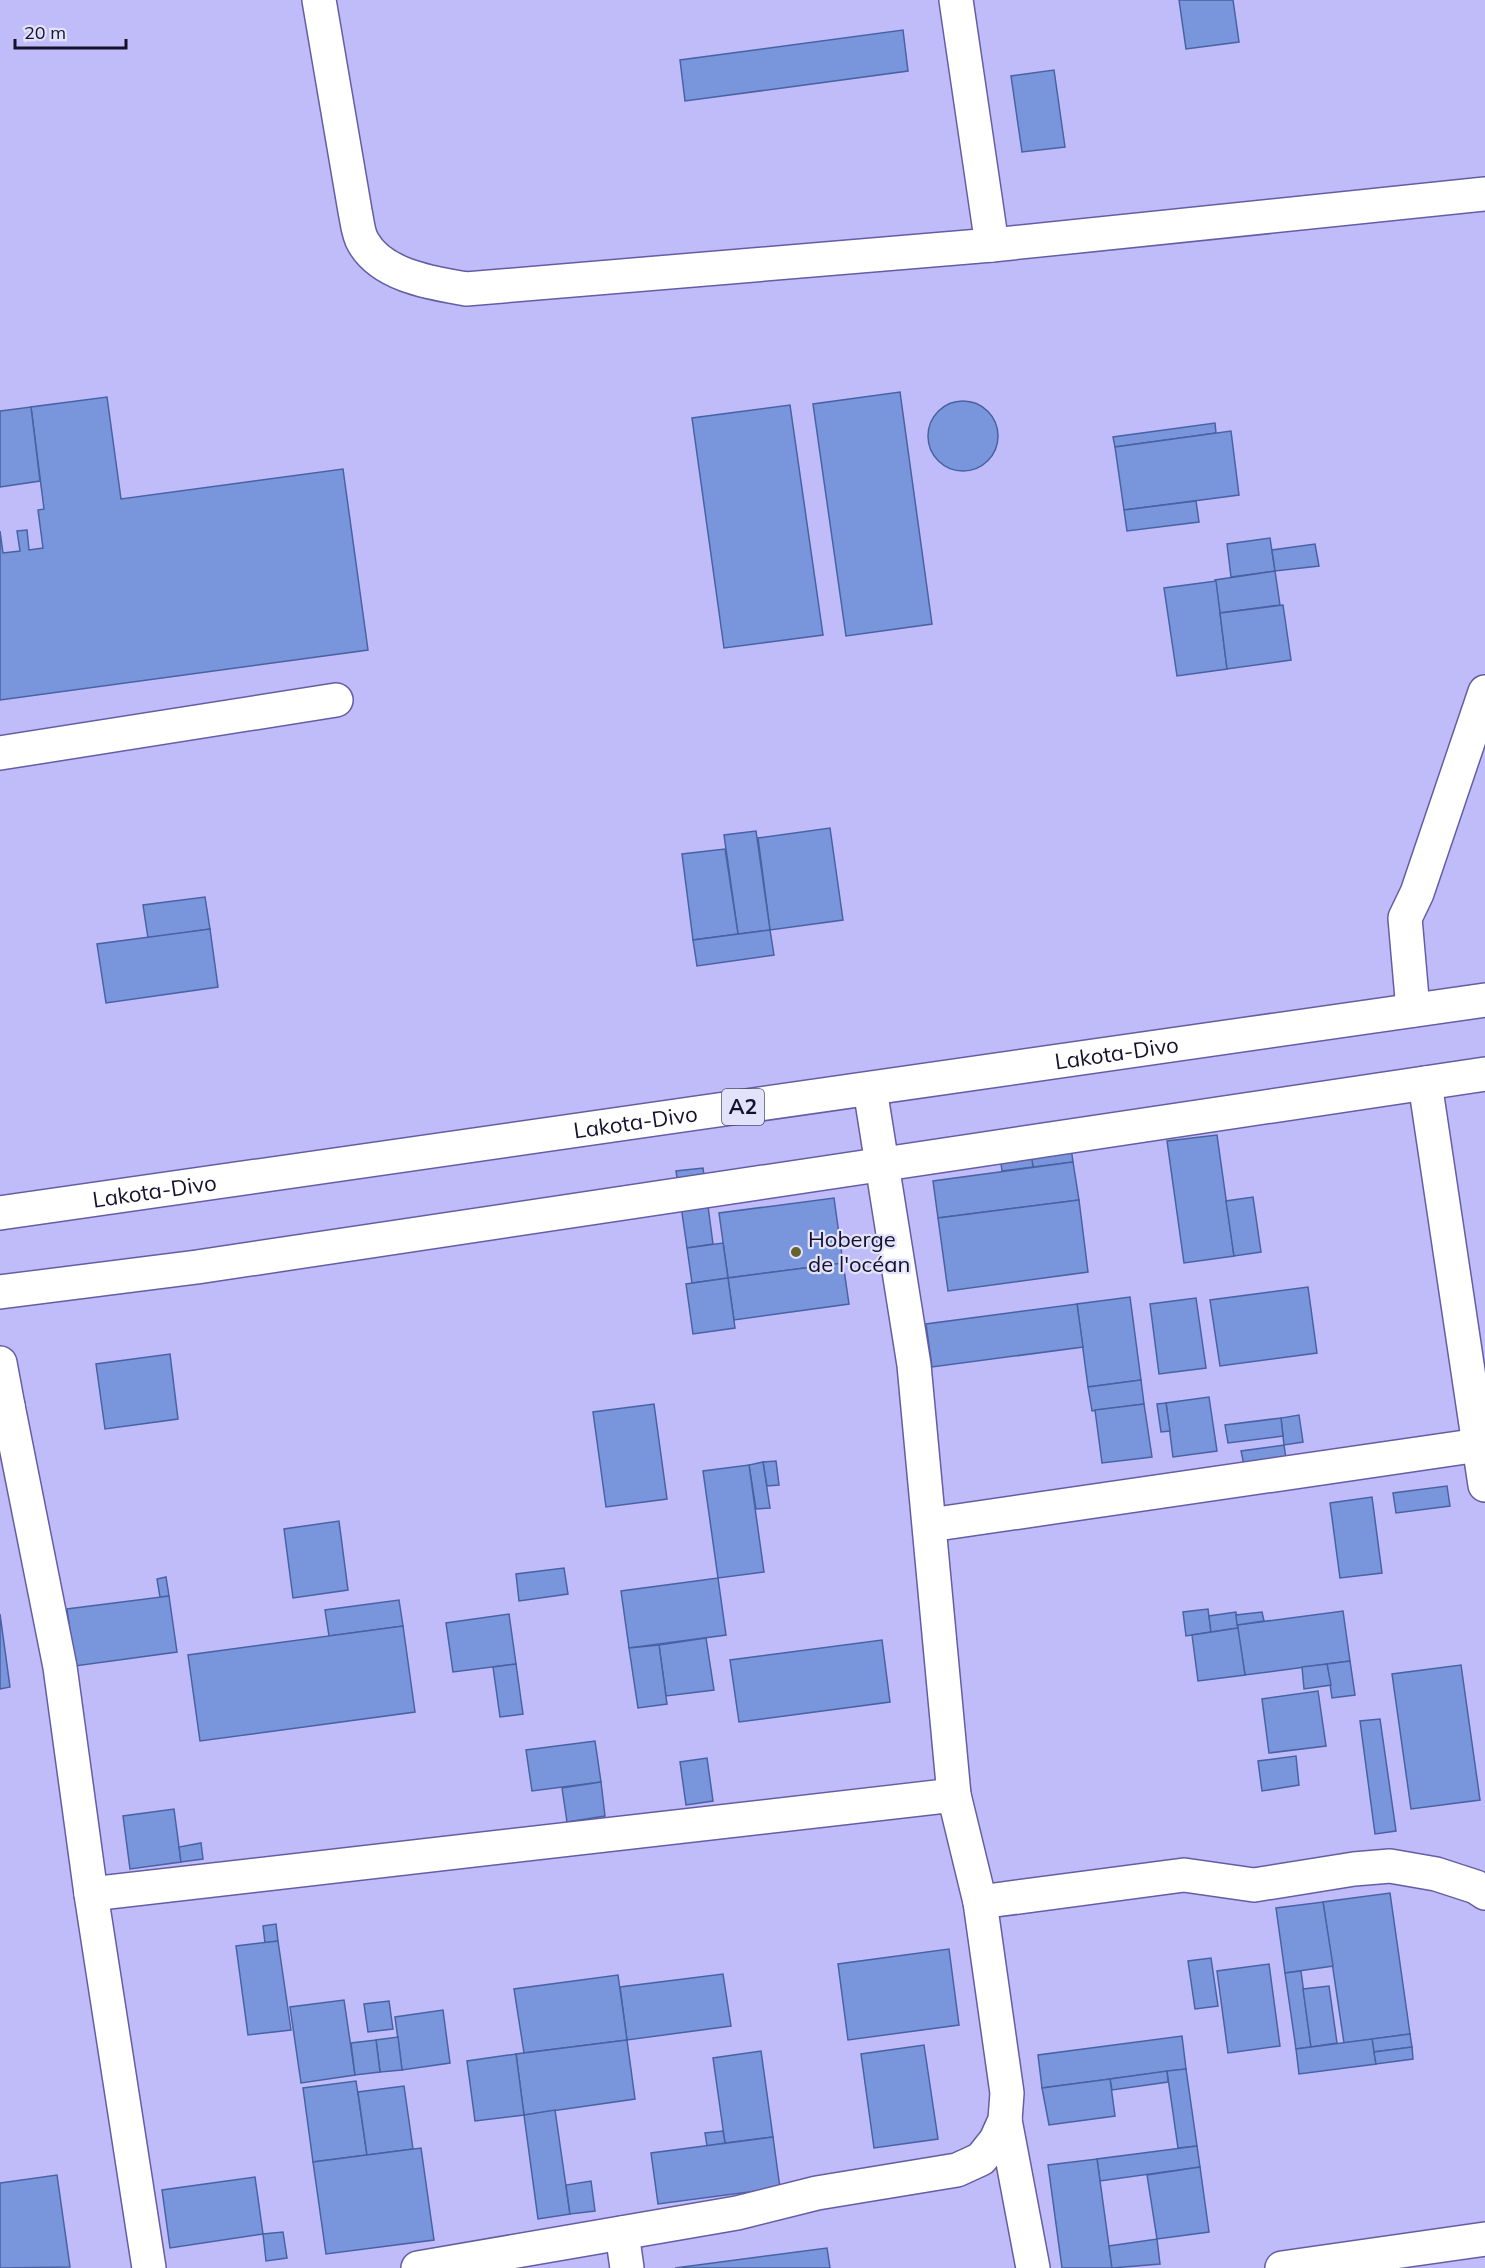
<svg xmlns="http://www.w3.org/2000/svg" width="1485" height="2268" font-family="Mulish,sans-serif">
  <rect width="100%" height="100%" fill="#c0bcfa"/>
  <!-- building -->
  <g fill="#7996dc" stroke="#4962a3" stroke-width="1.5">
    <polygon points="1179,0 1233,0 1239,42 1186,49"/>
    <polygon points="903,30 908,71 685,101 680,60"/>
    <polygon points="1054,70 1065,147 1022,152 1011,76"/>
    <polygon points="900,392 932,624 846,636 813,404"/>
    <polygon points="107,397 121,499 343,469 368,650 0,700 0,531 3,553 20,551 17,531 27,530 29,550 43,548 38,510 44,509 31,407"/>
    <circle cx="963" cy="436" r="35"/>
    <polygon points="790,405 823,635 724,648 692,418"/>
    <polygon points="31,407 40,481 0,487 0,411"/>
    <polygon points="1215,423 1216,433 1115,447 1113,437"/>
    <polygon points="1231,431 1239,495 1124,510 1115,447"/>
    <polygon points="1196,501 1199,522 1127,531 1124,510"/>
    <polygon points="1270,538 1275,571 1231,577 1227,544"/>
    <polygon points="1315,544 1319,566 1275,571 1272,550"/>
    <polygon points="1275,571 1280,605 1220,613 1215,580"/>
    <polygon points="1216,581 1227,669 1177,676 1164,588"/>
    <polygon points="1283,605 1291,660 1227,669 1220,613"/>
    <polygon points="830,828 843,920 770,930 758,838"/>
    <polygon points="756,831 770,930 738,934 724,835"/>
    <polygon points="725,849 738,934 693,940 682,854"/>
    <polygon points="205,897 210,929 148,938 143,905"/>
    <polygon points="210,929 218,987 106,1003 97,944"/>
    <polygon points="770,930 774,955 697,966 693,940"/>
    <polygon points="1069,1133 1073,1162 1033,1167 1029,1138"/>
    <polygon points="1217,1135 1234,1256 1184,1263 1167,1141"/>
    <polygon points="1029,1138 1033,1167 1002,1171 998,1140"/>
    <polygon points="1073,1162 1079,1200 938,1218 933,1181"/>
    <polygon points="703,1168 713,1244 687,1248 676,1171"/>
    <polygon points="1253,1197 1261,1252 1234,1256 1226,1201"/>
    <polygon points="834,1198 843,1263 728,1278 719,1213"/>
    <polygon points="1079,1200 1088,1272 948,1291 938,1218"/>
    <polygon points="723,1243 728,1278 692,1283 687,1248"/>
    <polygon points="843,1263 849,1304 734,1320 728,1278"/>
    <polygon points="728,1278 735,1328 693,1334 686,1284"/>
    <polygon points="1308,1287 1317,1353 1220,1366 1210,1300"/>
    <polygon points="1130,1297 1141,1380 1088,1387 1077,1304"/>
    <polygon points="1196,1298 1206,1368 1159,1374 1150,1304"/>
    <polygon points="1077,1304 1083,1347 932,1367 926,1324"/>
    <polygon points="170,1354 178,1419 105,1429 96,1364"/>
    <polygon points="1141,1380 1144,1404 1092,1411 1088,1387"/>
    <polygon points="1209,1397 1217,1451 1173,1457 1166,1403"/>
    <polygon points="1166,1403 1170,1431 1161,1432 1157,1404"/>
    <polygon points="654,1404 667,1499 606,1507 593,1412"/>
    <polygon points="1144,1404 1152,1457 1102,1463 1095,1410"/>
    <polygon points="1299,1415 1303,1442 1284,1445 1281,1418"/>
    <polygon points="1281,1418 1283,1436 1228,1443 1225,1425"/>
    <polygon points="1284,1445 1286,1459 1244,1465 1241,1451"/>
    <polygon points="776,1461 779,1485 767,1486 763,1462"/>
    <polygon points="763,1462 770,1508 756,1509 749,1465"/>
    <polygon points="749,1465 764,1572 718,1578 703,1471"/>
    <polygon points="1447,1486 1450,1506 1396,1513 1393,1493"/>
    <polygon points="1372,1497 1382,1573 1340,1578 1330,1503"/>
    <polygon points="339,1521 348,1590 293,1598 284,1529"/>
    <polygon points="564,1568 568,1594 519,1601 516,1574"/>
    <polygon points="166,1577 169,1596 160,1597 157,1579"/>
    <polygon points="718,1578 726,1635 629,1648 621,1591"/>
    <polygon points="169,1596 177,1652 75,1666 67,1609"/>
    <polygon points="399,1600 403,1626 329,1636 325,1610"/>
    <polygon points="1208,1609 1211,1632 1186,1636 1183,1612"/>
    <polygon points="1343,1611 1350,1661 1245,1675 1237,1625"/>
    <polygon points="1236,1612 1238,1628 1211,1632 1209,1616"/>
    <polygon points="1262,1612 1264,1621 1237,1625 1236,1615"/>
    <polygon points="0,1614 10,1687 0,1689"/>
    <polygon points="509,1614 516,1664 453,1672 446,1623"/>
    <polygon points="403,1626 415,1712 200,1741 188,1655"/>
    <polygon points="1238,1628 1245,1675 1198,1681 1192,1635"/>
    <polygon points="706,1638 714,1690 666,1696 659,1645"/>
    <polygon points="882,1640 890,1702 739,1722 730,1660"/>
    <polygon points="659,1645 667,1704 638,1708 629,1648"/>
    <polygon points="1350,1661 1355,1695 1332,1698 1327,1664"/>
    <polygon points="516,1664 523,1714 500,1717 493,1667"/>
    <polygon points="1327,1664 1331,1685 1304,1689 1302,1667"/>
    <polygon points="1461,1665 1480,1800 1411,1809 1392,1674"/>
    <polygon points="1318,1691 1326,1746 1269,1753 1262,1699"/>
    <polygon points="1380,1719 1396,1831 1375,1834 1360,1721"/>
    <polygon points="595,1741 601,1782 532,1791 526,1750"/>
    <polygon points="1296,1756 1299,1785 1262,1791 1258,1761"/>
    <polygon points="707,1758 713,1801 686,1805 680,1762"/>
    <polygon points="601,1782 605,1816 567,1822 562,1788"/>
    <polygon points="174,1809 181,1862 130,1869 123,1816"/>
    <polygon points="201,1843 203,1859 181,1862 179,1847"/>
    <polygon points="1390,1893 1410,2034 1344,2043 1323,1902"/>
    <polygon points="1323,1902 1333,1966 1285,1973 1276,1908"/>
    <polygon points="276,1924 278,1941 265,1943 263,1926"/>
    <polygon points="278,1941 291,2030 248,2035 236,1946"/>
    <polygon points="949,1949 959,2025 848,2040 838,1964"/>
    <polygon points="1211,1958 1218,2006 1195,2009 1188,1961"/>
    <polygon points="1269,1964 1280,2046 1228,2053 1217,1971"/>
    <polygon points="1301,1971 1311,2047 1296,2049 1285,1973"/>
    <polygon points="723,1974 731,2026 627,2040 620,1987"/>
    <polygon points="618,1975 627,2040 524,2053 514,1989"/>
    <polygon points="1329,1986 1337,2043 1311,2047 1303,1989"/>
    <polygon points="344,2000 355,2075 301,2083 290,2007"/>
    <polygon points="389,2001 393,2029 368,2032 364,2004"/>
    <polygon points="443,2010 450,2063 402,2070 395,2017"/>
    <polygon points="1410,2034 1412,2047 1374,2052 1372,2039"/>
    <polygon points="1182,2036 1186,2069 1042,2088 1038,2055"/>
    <polygon points="398,2037 402,2070 380,2072 376,2040"/>
    <polygon points="1372,2039 1376,2064 1299,2074 1296,2049"/>
    <polygon points="376,2040 380,2072 355,2075 351,2043"/>
    <polygon points="627,2040 635,2099 524,2115 516,2054"/>
    <polygon points="924,2045 938,2139 874,2148 861,2054"/>
    <polygon points="1412,2047 1413,2059 1376,2064 1374,2052"/>
    <polygon points="761,2051 773,2137 725,2143 713,2058"/>
    <polygon points="516,2054 524,2115 475,2121 467,2061"/>
    <polygon points="1186,2069 1197,2146 1178,2148 1167,2071"/>
    <polygon points="1167,2071 1168,2082 1112,2090 1110,2079"/>
    <polygon points="1110,2079 1115,2116 1049,2125 1042,2088"/>
    <polygon points="356,2081 367,2155 313,2162 303,2088"/>
    <polygon points="404,2086 413,2149 367,2155 358,2092"/>
    <polygon points="555,2110 570,2214 538,2219 524,2115"/>
    <polygon points="723,2131 725,2143 707,2146 705,2133"/>
    <polygon points="773,2137 780,2188 658,2204 651,2153"/>
    <polygon points="1197,2146 1200,2167 1100,2181 1097,2159"/>
    <polygon points="421,2148 434,2240 326,2254 313,2162"/>
    <polygon points="1097,2159 1112,2268 1062,2268 1048,2165"/>
    <polygon points="1200,2167 1209,2232 1157,2239 1147,2175"/>
    <polygon points="57,2175 70,2267 0,2268 0,2183"/>
    <polygon points="255,2177 263,2234 170,2248 162,2190"/>
    <polygon points="591,2181 595,2211 570,2214 566,2185"/>
    <polygon points="283,2232 287,2258 266,2261 263,2234"/>
    <polygon points="1157,2239 1160,2264 1112,2268 1109,2246"/>
    <polygon points="827,2248 830,2268 675,2268"/>
  </g>
  <g fill="none" stroke-linecap="round" stroke-linejoin="round">
    <!-- minor casing -->
    <g stroke="#655da3" stroke-width="36">
      <g id="minor">
        <path d="M319,0L355,211C357,220 358,234 363,242C382,276 432,283 466,289L992,245L1485,194"/>
        <polyline points="956,0 992,245"/>
        <polyline points="0,753 336,700"/>
        <polyline points="1413,1010 1405,918 1417,893 1485,692"/>
        <polyline points="1425,1083 1485,1485"/>
        <polyline points="0,1363 8,1406"/>
        <polyline points="0,1408 8,1406 60,1667 91,1894 149,2268"/>
        <polyline points="930,1525 1479,1445"/>
        <polyline points="91,1894 954,1795"/>
        <polyline points="980,1902 1184,1875 1254,1885 1354,1869 1390,1866 1436,1874 1476,1887 1485,1893"/>
        <polyline points="1005,2120 1033,2268"/>
        <polyline points="622,2233 627,2268"/>
        <polyline points="418,2268 737,2213 817,2193 957,2170 981,2159 996,2140 1005,2120 1007,2093 980,1902 954,1795 914,1365 870,1089"/>
        <polyline points="1282,2268 1485,2239"/>
      </g>
    </g>
    <!-- major casing -->
    <g stroke="#655da3" stroke-width="36">
      <g id="major">
        <path id="s1" d="M0,1213L1485,1000"/>
        <polyline points="0,1292 197,1267 1485,1074"/>
      </g>
    </g>
    <!-- minor -->
    <use href="#minor" stroke="#fff" stroke-width="33"/>
    <!-- major -->
    <use href="#major" stroke="#fff" stroke-width="33"/>
  </g>
  <!-- markers -->
  <circle fill="#656330" stroke="#e2e2fa" stroke-width="2" cx="796" cy="1252" r="6"/>
  <g text-anchor="middle" stroke-width="4.5" stroke-linejoin="round" paint-order="stroke">
    <!-- shield labels -->
    <rect fill="#e2e2fa" stroke="#52506a" stroke-width="1.5" x="722" y="1089" width="42" height="36" rx="4.5"/>
    <g font-size="21" font-weight="bold" fill="#15112d">
      <text x="743" y="1114">A2</text>
    </g>
    <!-- street labels -->
    <g font-size="22" fill="#15112d" stroke="#e2e2fa">
      <text dy="8" stroke="none"><textPath href="#s1" startOffset="1128">Lakota-Divo</textPath></text>
      <text dy="8" stroke="none"><textPath href="#s1" startOffset="642">Lakota-Divo</textPath></text>
      <text dy="8" stroke="none"><textPath href="#s1" startOffset="156">Lakota-Divo</textPath></text>
    </g>
    <!-- poi labels -->
    <g font-size="22" fill="#15112d" stroke="#e2e2fa" text-anchor="start">
      <text x="808" y="1247">Hoberge<tspan x="808" dy="25">de l'océan</tspan></text>
    </g>
  </g>
  <!-- scale -->
  <path d="M15 39v9h111v-9" fill="none" stroke="#15112d" stroke-width="3"/>
  <text x="24" y="39" font-size="18" fill="#15112d" stroke="#e2e2fa" stroke-width="4.5" paint-order="stroke">20 m</text>
</svg>
